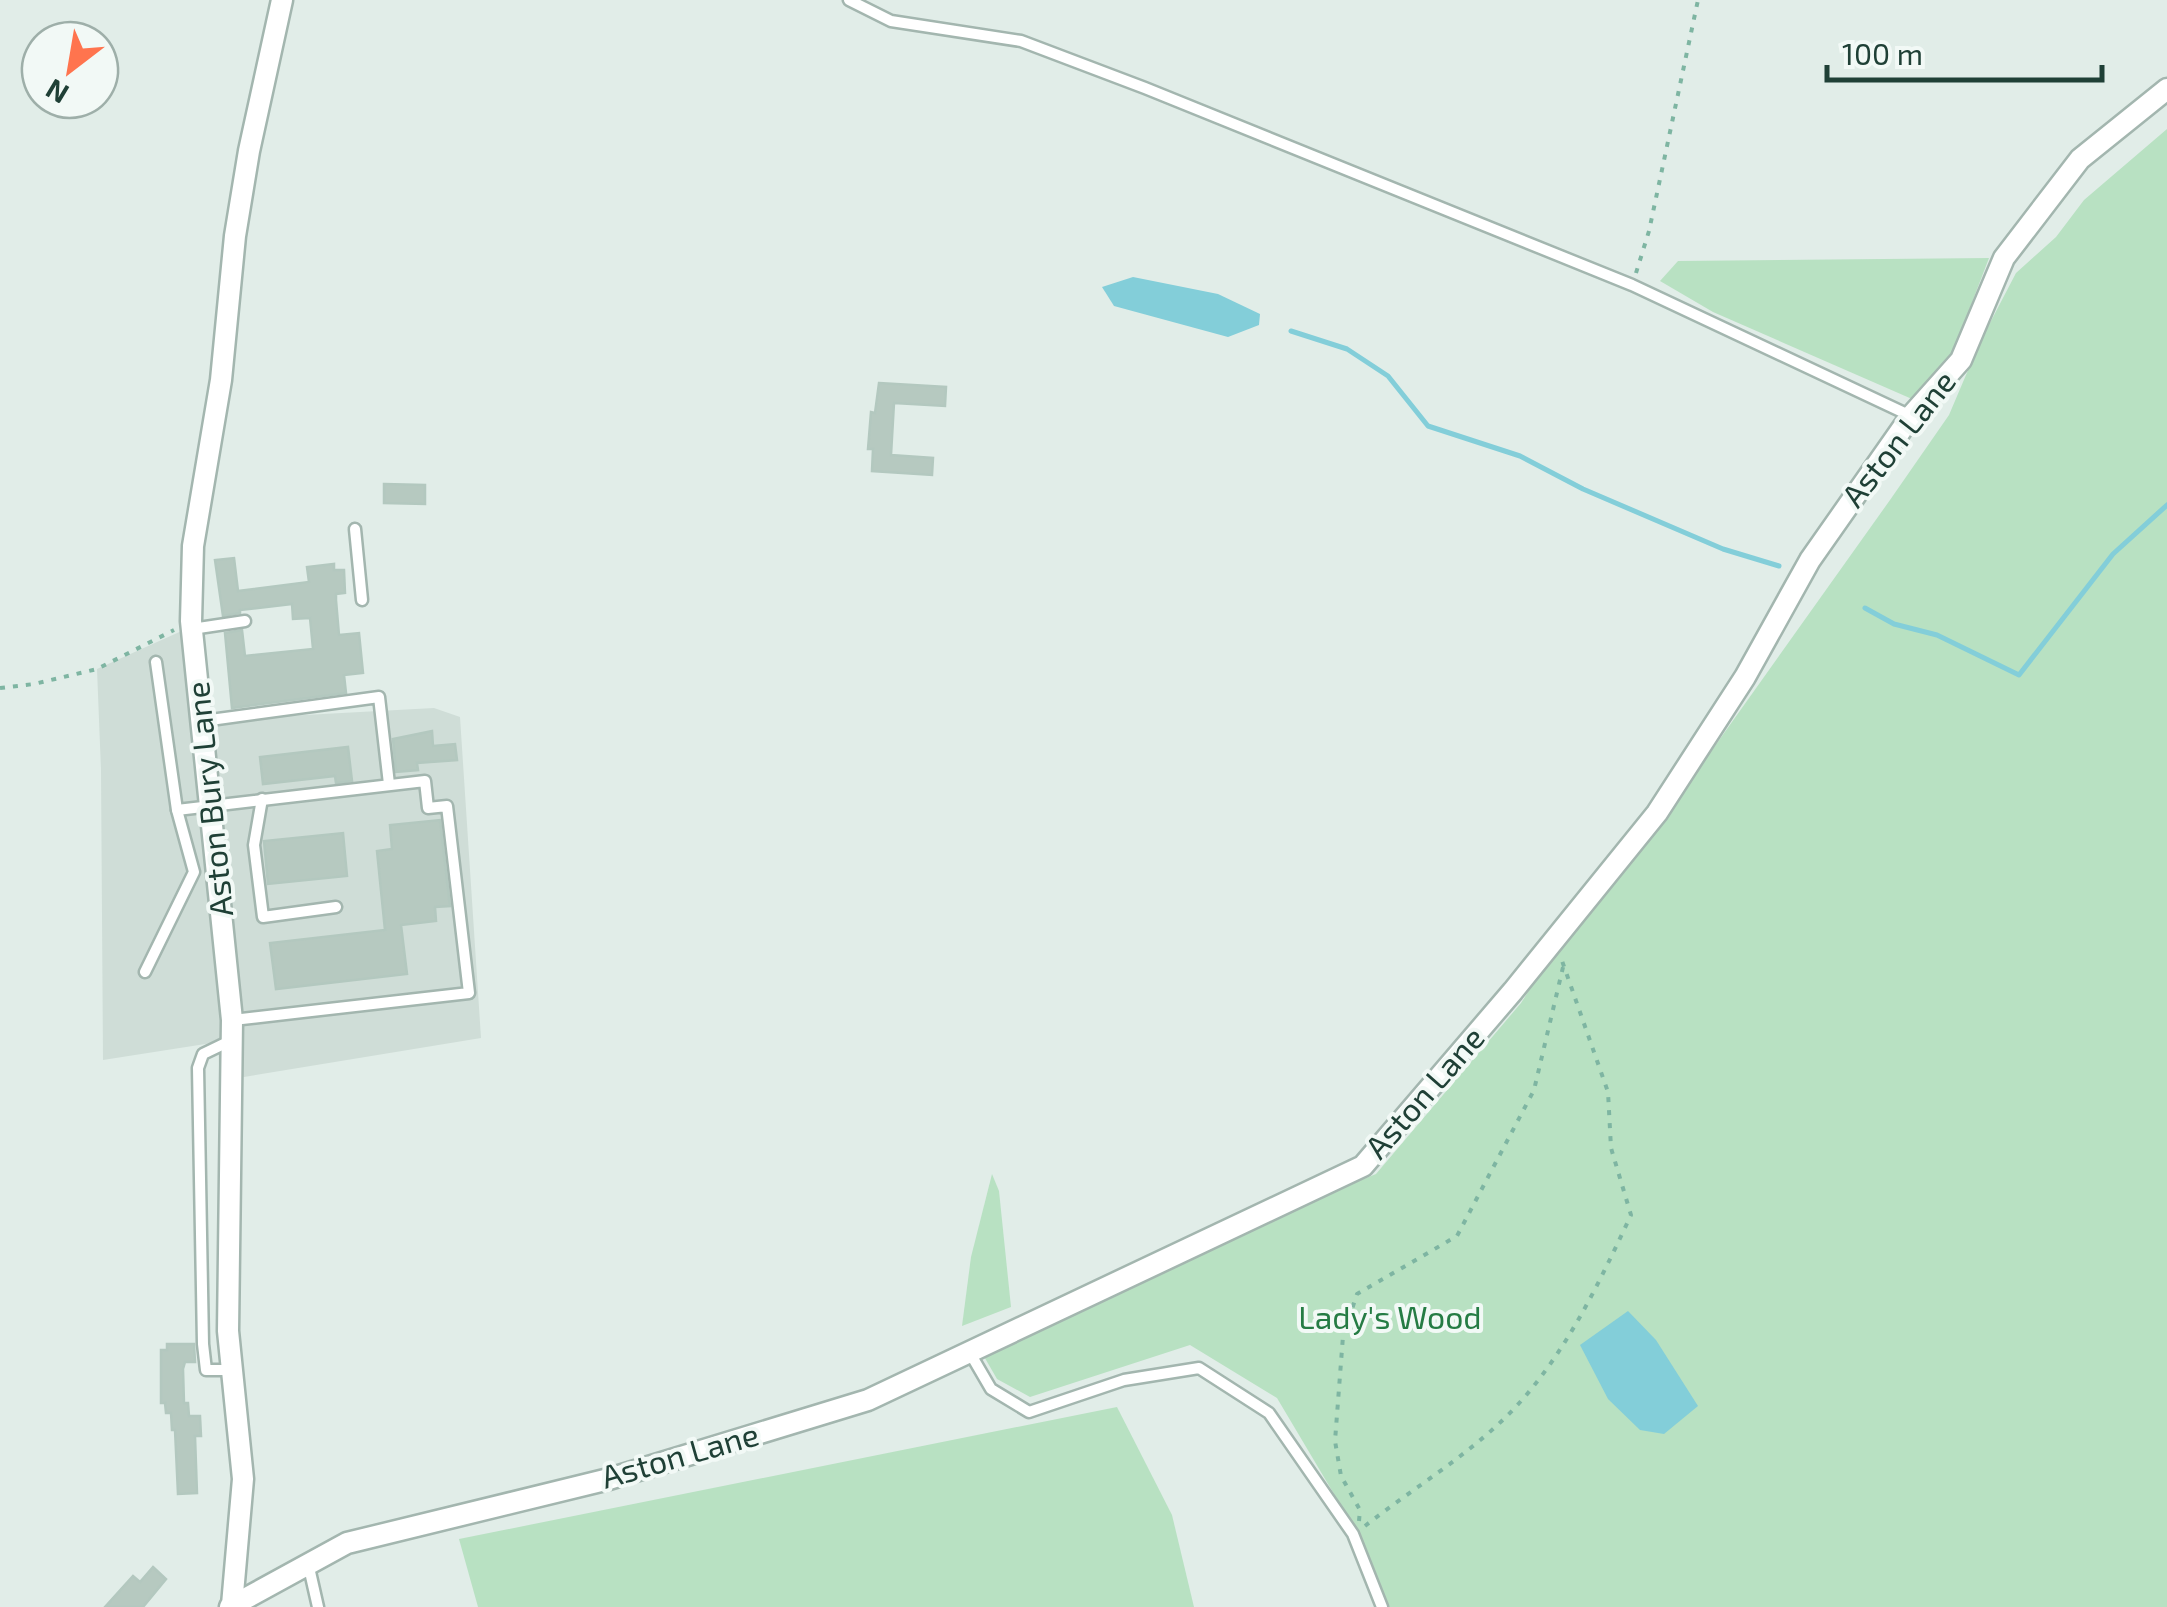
<svg xmlns="http://www.w3.org/2000/svg" width="2167" height="1607" font-family="'Exo 2',sans-serif">
  <rect width="100%" height="100%" fill="#e1ede8"/>
  <!-- built -->
  <polygon fill="#cfddd7" points="195,625 211,720 434,708 460,717 481,1038 244,1077 219,1065 218,1042 103,1060 101,770 97,669"/>
  <!-- green -->
  <g fill="#b8e1c2">
    <polygon points="2167,129 2167,1607 1385,1607 1350,1521 1277,1398 1190,1345 1030,1397 997,1379 982,1353 1230,1233 1376,1174 1521,1003 1556,948 1643,847 1890,500 1949,415 1980,342 2016,273 2056,237 2084,200"/>
    <polygon points="1989,258 1950,360 1912,399 1713,312 1660,281 1678,261"/>
    <polygon points="992,1174 999,1191 1011,1307 962,1326 971,1257"/>
    <polygon points="1117,1407 1172,1515 1194,1607 478,1607 459,1539"/>
  </g>
  <!-- water -->
  <g fill="#83ced9">
    <polygon points="1133,277 1218,294 1260,314 1259,325 1228,337 1114,306 1102,287"/>
    <polygon points="1628,1311 1656,1340 1698,1406 1664,1434 1640,1430 1608,1399 1580,1345"/>
  </g>
  <g fill="none" stroke-linecap="round" stroke-linejoin="round">
    <!-- stream -->
    <g stroke="#83ced9" stroke-width="5">
      <polyline points="1291,331 1347,349 1388,376 1428,426 1520,456 1583,489 1723,549 1779,566"/>
      <polyline points="1865,608 1894,624 1937,635 2019,675 2113,554 2167,505"/>
    </g>
  </g>
  <!-- building -->
  <g fill="#b6c9c0" stroke="#b3c8bf" stroke-width="2.5">
    <polygon points="879,383 946,387 945,406 894,403 891,455 933,458 932,475 872,471 873,449 868,449 871,412 875,413"/>
    <polygon points="384,484 425,485 425,504 384,503"/>
    <polygon points="234,558 238,591 309,582 307,567 334,564 334,570 344,570 345,593 336,594 336,600 339,635 359,633 363,673 344,675 346,693 232,708 225,633 242,630 245,656 313,649 310,618 293,619 292,604 240,610 240,613 223,616 215,560"/>
    <polygon points="432,731 433,746 455,744 457,760 417,763 418,770 396,772 393,739"/>
    <polygon points="348,747 352,781 336,783 335,776 263,784 260,757"/>
    <polygon points="440,820 450,906 435,907 436,921 401,925 407,974 276,989 270,943 385,930 377,851 392,849 390,825"/>
    <polygon points="343,833 347,876 268,884 264,841"/>
    <polygon points="167,1344 194,1344 195,1362 185,1362 183,1369 184,1403 188,1403 189,1416 200,1416 201,1436 195,1436 197,1493 178,1494 175,1430 172,1430 171,1413 166,1413 165,1403 161,1403 161,1350 167,1350"/>
    <polygon points="153,1567 166,1579 143,1607 105,1607 133,1576 140,1582"/>
  </g>
  <g fill="none" stroke-linecap="round" stroke-linejoin="round">
    <!-- lane casing -->
    <g stroke="#a3b6af" stroke-width="15">
      <g id="lane">
        <polyline points="849,0 891,21 1021,41 1145,88 1632,285 1911,416"/>
        <polyline points="355,529 362,600"/>
        <polyline points="192,629 245,621"/>
        <polyline points="203,721 379,697 389,784"/>
        <polyline points="262,799 254,845 263,917 336,907"/>
        <polyline points="177,810 425,781 428,808 447,806 469,993 233,1020"/>
        <polyline points="145,972 194,872 177,810 156,662"/>
        <polyline points="970,1353 991,1389 1029,1412 1124,1380 1199,1368 1269,1413 1353,1534 1382,1607"/>
        <polyline points="230,1370 206,1370 203,1344 198,1068 203,1054 232,1040"/>
        <polyline points="308,1563 318,1607"/>
      </g>
    </g>
    <!-- street casing -->
    <g stroke="#a3b6af" stroke-width="25">
      <g id="street">
        <polyline points="232,1605 243,1479 228,1331 232,1020 191,621 193,546 221,380 235,236 249,151 282,0"/>
        <polyline points="230,1607 347,1543 609,1479 868,1400 1363,1166 1513,991 1657,813 1745,677 1810,560 1911,416 1961,360 2004,258 2080,159 2167,89"/>
      </g>
    </g>
    <!-- path -->
    <g stroke="#7eb5a2" stroke-width="4" stroke-dasharray="5 8" stroke-linecap="butt">
      <polyline points="1636,273 1649,231 1698,0"/>
      <polyline points="0,688 34,684 97,669 174,630"/>
      <polyline points="1359,1521 1360,1510 1341,1476 1335,1441 1343,1336 1357,1294 1457,1236 1534,1090 1564,963"/>
      <path d="M1365,1526C1417,1485 1478,1450 1522,1400C1570,1345 1600,1281 1631,1215L1611,1148L1608,1092L1561,958"/>
    </g>
    <!-- lane -->
    <use href="#lane" stroke="#fff" stroke-width="10"/>
    <!-- street -->
    <use href="#street" stroke="#fff" stroke-width="20"/>
  </g>
  <g text-anchor="middle" stroke-width="8" stroke-linejoin="round" paint-order="stroke">
    <!-- street labels -->
    <g font-size="32" fill="#1f4036" stroke="#f2f9f6">
      <text transform="translate(1899 439) rotate(-52)" y="11">Aston Lane</text>
      <text transform="translate(210 799) rotate(-96)" y="11">Aston Bury Lane</text>
      <text transform="translate(1425 1093) rotate(-49)" y="11">Aston Lane</text>
      <text transform="translate(680 1456) rotate(-16)" y="11">Aston Lane</text>
    </g>
    <!-- park labels -->
    <g font-size="32" fill="#257c44" stroke="#f2f9f6">
      <text x="1390" y="1329">Lady's Wood</text>
    </g>
  </g>
  <!-- north arrow -->
  <g transform="translate(70 70) rotate(211)"><circle r="48" fill="#f2f9f6" stroke="#9eafa9" stroke-width="2.5"/>
  <path d="M0-8L18 38L0 25L-18 38Z" fill="#ff744e"/>
  <text y="-15" font-size="28" font-weight="bold" text-anchor="middle" fill="#1f4036">N</text>
  </g>
  <!-- scale -->
  <path d="M1827 65v15h275v-15" fill="none" stroke="#1f4036" stroke-width="5"/>
  <text x="1842" y="65" font-size="30" fill="#1f4036" stroke="#f2f9f6" stroke-width="8" paint-order="stroke">100 m</text>
</svg>
